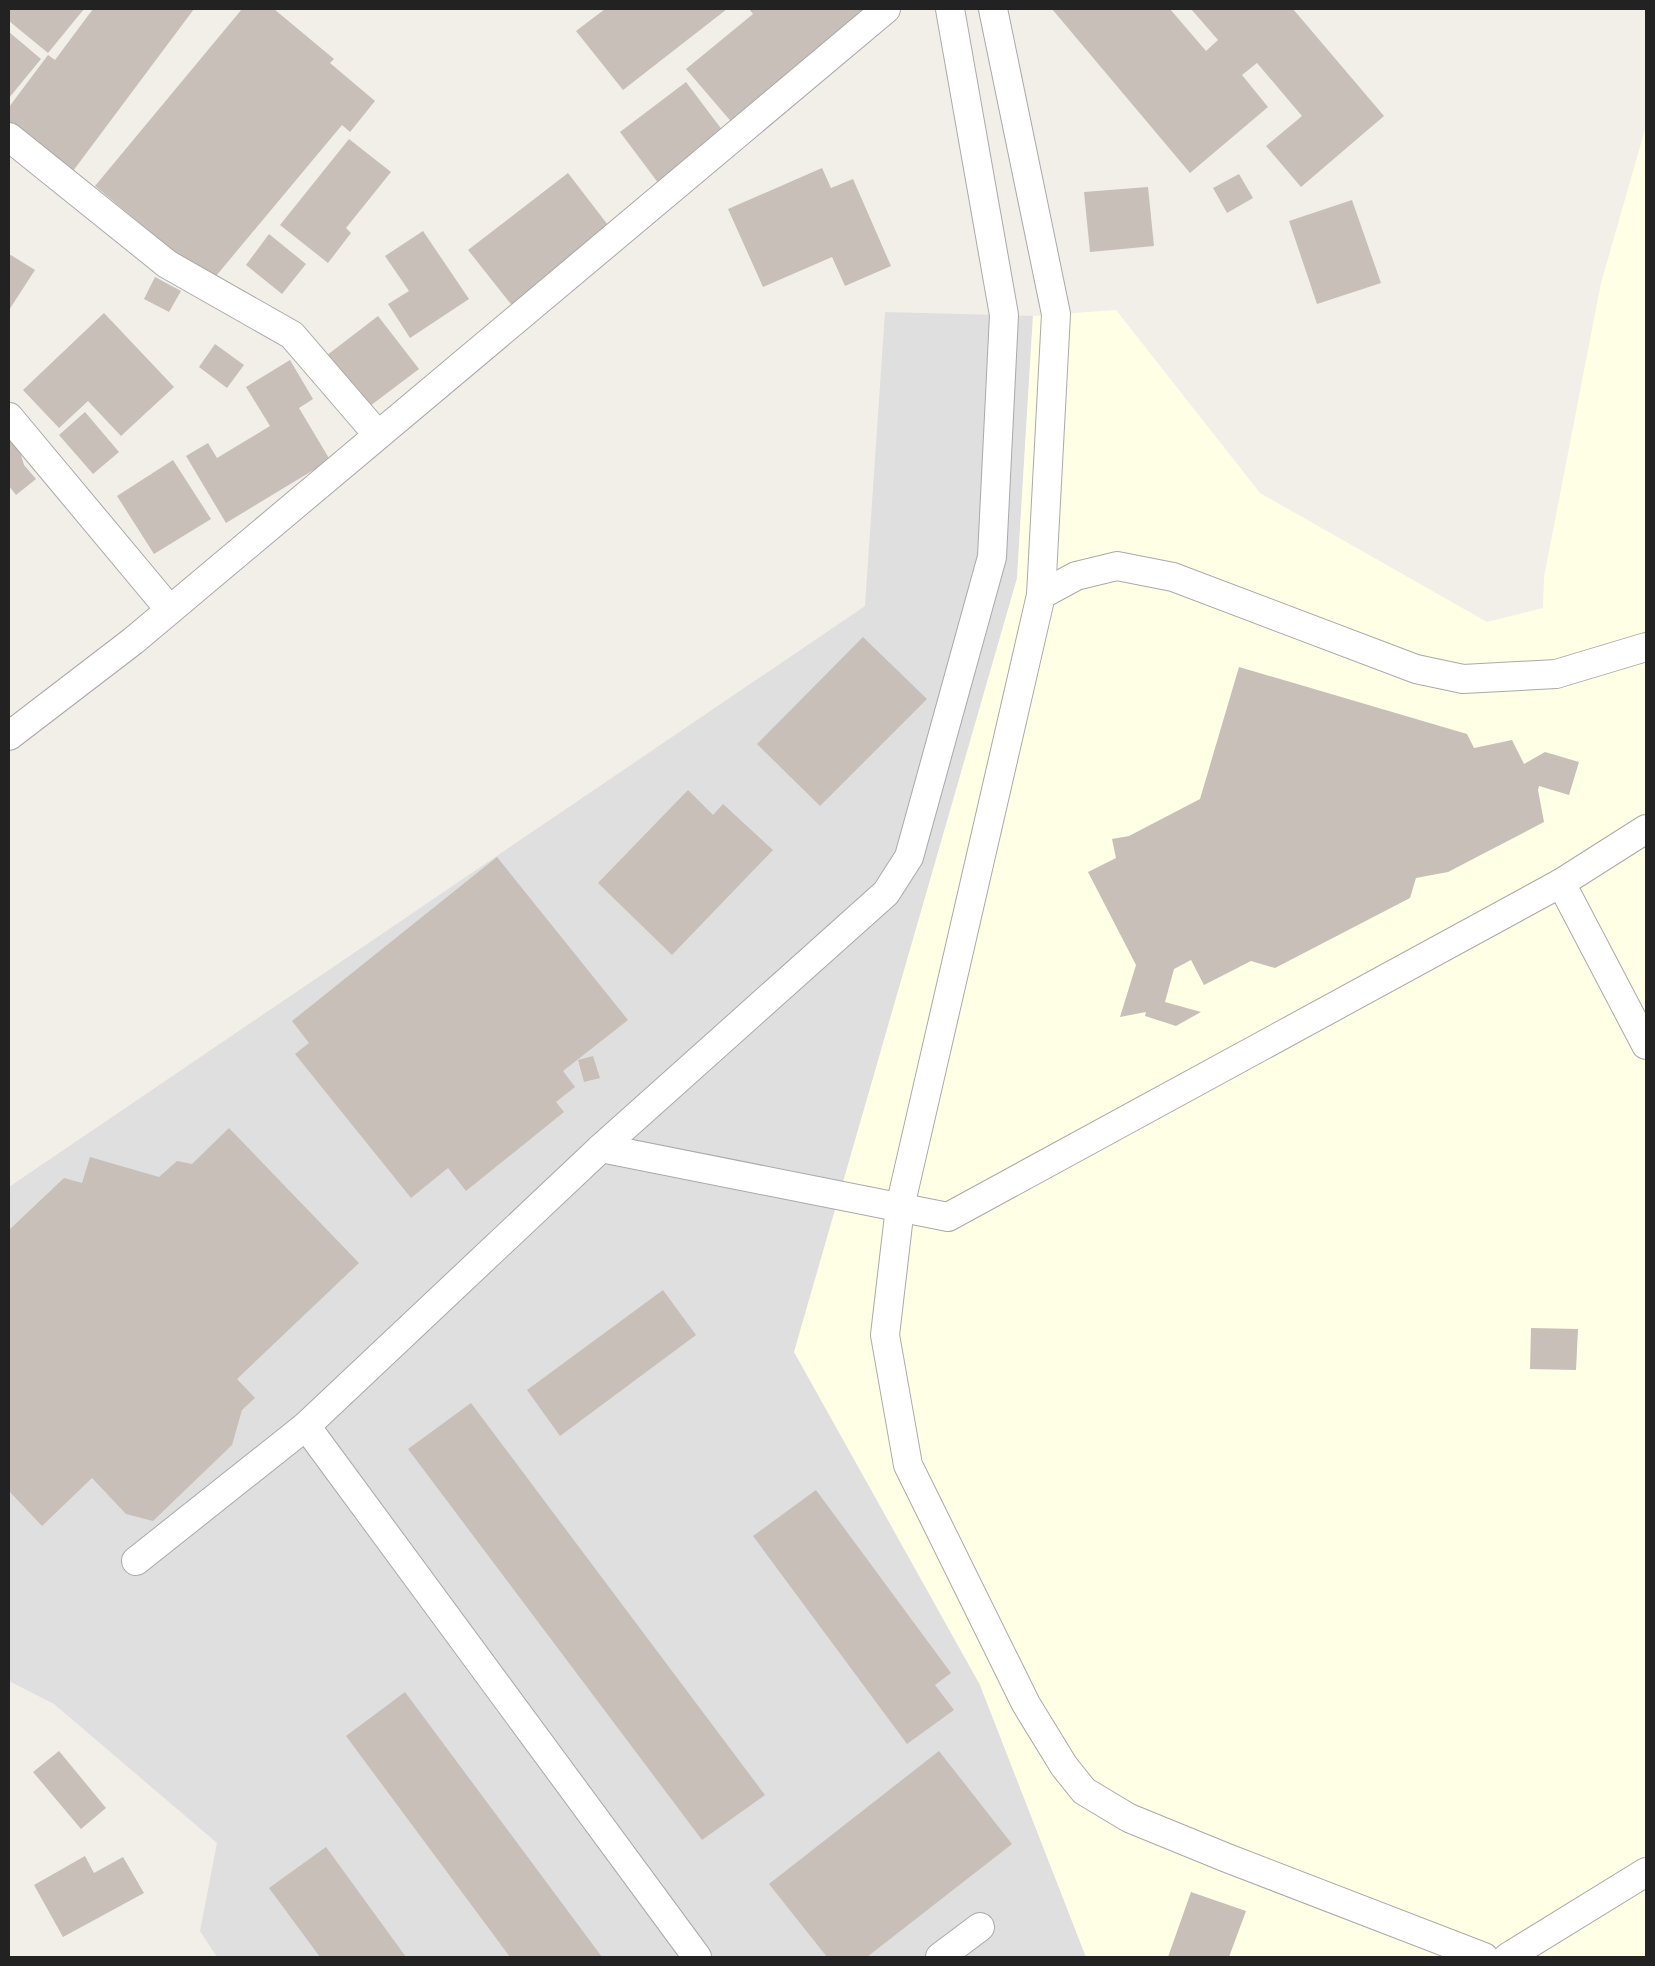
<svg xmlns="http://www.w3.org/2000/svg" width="1655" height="1966" font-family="Montserrat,sans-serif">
  <rect width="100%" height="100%" fill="#f2efe9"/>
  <!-- residential -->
  <polygon fill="#e0dfdf" points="885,312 1033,316 1017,578 980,1685 1086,1957 217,1957 200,1931 217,1843 54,1704 9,1681 9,1187 865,606"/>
  <!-- education -->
  <polygon fill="#ffffe5" points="1646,126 1646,1957 1086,1957 980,1685 794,1352 1017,578 1033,316 1116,310 1260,493 1487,622 1543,608 1544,577 1601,283"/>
  <!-- building -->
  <g fill="#c7bfb8">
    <polygon points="9,9 84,9 48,53 9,21"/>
    <polygon points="93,9 194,9 73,171 9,124 9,107 48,55 55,60"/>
    <polygon points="242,9 274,9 334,59 330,63 375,101 350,132 342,125 211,282 95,186"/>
    <polygon points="605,9 727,9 623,90 576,31"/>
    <polygon points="749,9 873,9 734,125 686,69 753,14"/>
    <polygon points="1052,9 1170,9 1206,51 1218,40 1191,9 1293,9 1384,116 1301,187 1266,146 1302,116 1257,63 1242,75 1268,107 1190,173"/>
    <polygon points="9,32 41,59 9,98"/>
    <polygon points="686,82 735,147 668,196 620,132"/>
    <polygon points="349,139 391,172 346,228 351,233 328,263 280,225"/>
    <polygon points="822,168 831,188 853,179 891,266 845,286 832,257 763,287 728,209"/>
    <polygon points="568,173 621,242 522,318 468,250"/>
    <polygon points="1239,174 1253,198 1227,213 1213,188"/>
    <polygon points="1148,187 1154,246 1090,252 1084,192"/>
    <polygon points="1352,200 1381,283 1317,304 1289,221"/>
    <polygon points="423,231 469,299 410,338 388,304 409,291 385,256"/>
    <polygon points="269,234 306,264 282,294 246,265"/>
    <polygon points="9,254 35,270 9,310"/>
    <polygon points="155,277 181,291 169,312 144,299"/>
    <polygon points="104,313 174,387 121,436 88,401 59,428 23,390"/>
    <polygon points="378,316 419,369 366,409 326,356"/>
    <polygon points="215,344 244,365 227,388 199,367"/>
    <polygon points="290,360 313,399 299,408 330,460 226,523 186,456 208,443 217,458 270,426 246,387"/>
    <polygon points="85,412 119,452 93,474 59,435"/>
    <polygon points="16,439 24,465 36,479 16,495 9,486 9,441"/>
    <polygon points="173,460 211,519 154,554 117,496"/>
    <polygon points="863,637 927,699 820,806 757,744"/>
    <polygon points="1239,667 1467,734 1474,748 1512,740 1524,764 1545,752 1579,762 1569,795 1539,786 1538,790 1544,822 1448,872 1416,878 1410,898 1275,968 1251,961 1204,985 1191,960 1174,969 1165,1002 1201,1012 1176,1026 1145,1016 1146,1012 1120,1017 1136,965 1088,872 1116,858 1112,839 1129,836 1200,799"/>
    <polygon points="688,790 713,815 723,804 773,850 672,955 598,883"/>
    <polygon points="497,857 628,1020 563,1071 575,1087 556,1102 564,1112 466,1191 448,1168 411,1198 295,1054 309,1043 292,1021"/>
    <polygon points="593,1056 600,1078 584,1082 578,1060"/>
    <polygon points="229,1128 359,1263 237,1379 255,1398 242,1410 232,1445 153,1521 126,1514 92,1478 42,1526 9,1491 9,1230 64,1178 82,1183 90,1157 159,1177 177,1161 192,1164"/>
    <polygon points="663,1290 696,1335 560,1436 527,1390"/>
    <polygon points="1531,1328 1578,1329 1576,1370 1530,1369"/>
    <polygon points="471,1403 765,1795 702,1840 408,1449"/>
    <polygon points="816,1490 951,1673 935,1685 954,1710 907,1744 753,1536"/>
    <polygon points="405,1692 602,1957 510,1957 346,1736"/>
    <polygon points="59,1751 106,1808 81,1829 33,1772"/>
    <polygon points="939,1751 1012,1844 867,1957 827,1957 769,1884"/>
    <polygon points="326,1847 406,1957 320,1957 269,1888"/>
    <polygon points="85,1856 94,1873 123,1857 144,1893 63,1937 34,1885"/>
    <polygon points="1191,1892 1246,1911 1229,1957 1168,1957"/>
  </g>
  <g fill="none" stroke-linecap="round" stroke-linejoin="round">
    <!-- street casing -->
    <g stroke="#a9a9a9" stroke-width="30">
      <g id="street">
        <polyline points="993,9 1056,314 1041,595 900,1207 885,1335 908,1465 1026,1704 1064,1766 1084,1791 1129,1818 1227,1858 1484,1957"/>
        <polyline points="9,137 167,264 292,335 378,435"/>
        <polyline points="9,417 170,610"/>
        <polyline points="1041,595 1076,576 1117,566 1173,577 1416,669 1463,679 1556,674 1646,647"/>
        <polyline points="9,736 133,641 886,9"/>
        <polyline points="1561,883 1646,1045"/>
        <polyline points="601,1148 948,1217 1561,883 1646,829"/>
        <polyline points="306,1426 697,1957"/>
        <polyline points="136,1561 306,1426 601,1148 886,893 909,857 992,557 1004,315 950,9"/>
        <polyline points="940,1957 980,1927"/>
        <polyline points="1508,1957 1646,1872"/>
      </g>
    </g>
    <!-- street -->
    <use href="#street" stroke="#fff" stroke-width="28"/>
  </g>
  <!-- border -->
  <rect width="1655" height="1966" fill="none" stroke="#222222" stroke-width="20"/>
</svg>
